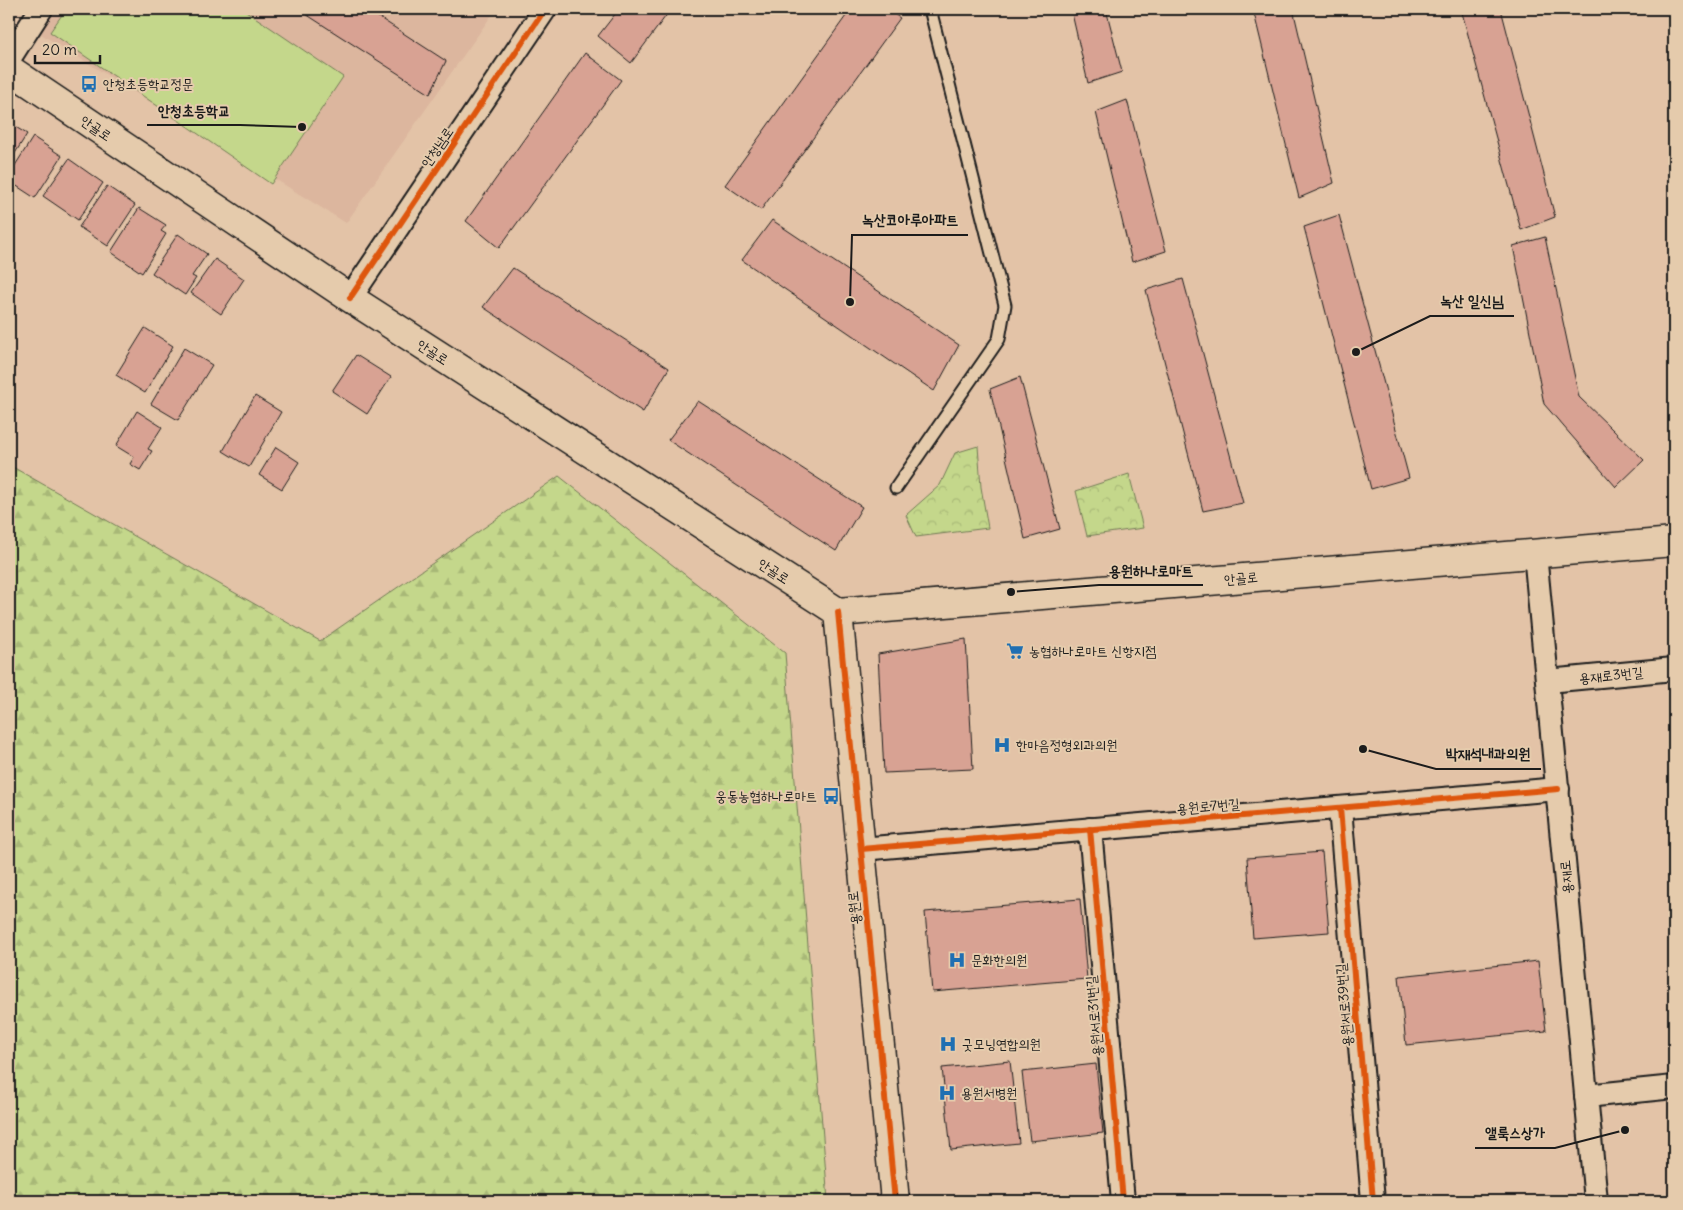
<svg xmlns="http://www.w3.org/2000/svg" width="1683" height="1210" font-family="Delius,'Poor Story',sans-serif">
  <defs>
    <pattern id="forest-firs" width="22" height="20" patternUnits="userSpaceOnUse" patternTransform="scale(1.25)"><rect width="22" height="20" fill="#c4d78b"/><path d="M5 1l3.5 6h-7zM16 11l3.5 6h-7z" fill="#a8b877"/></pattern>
    <pattern id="park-crowns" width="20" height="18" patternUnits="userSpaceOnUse" patternTransform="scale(1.25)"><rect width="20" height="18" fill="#c4d78b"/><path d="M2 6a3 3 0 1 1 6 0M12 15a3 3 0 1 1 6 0" fill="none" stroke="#a8b877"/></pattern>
  </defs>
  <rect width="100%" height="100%" fill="#e3c3a7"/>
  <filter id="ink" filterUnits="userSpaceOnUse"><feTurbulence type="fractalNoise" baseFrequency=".02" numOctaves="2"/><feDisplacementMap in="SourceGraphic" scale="10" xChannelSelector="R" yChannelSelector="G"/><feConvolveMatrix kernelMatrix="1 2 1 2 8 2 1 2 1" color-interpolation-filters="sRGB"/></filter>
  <g filter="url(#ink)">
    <!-- built -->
    <polygon fill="#dcb69e" points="51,9 496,9 346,223 36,31"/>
    <!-- forest -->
    <polygon fill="url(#forest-firs)" stroke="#707a54" points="9,465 320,641 559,476 785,653 828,1201 9,1201"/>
    <!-- park -->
    <g fill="url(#park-crowns)" stroke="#707a54">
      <polygon points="978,446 981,487 988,528 916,537 906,515 940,485 955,453"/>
      <polygon points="1129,474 1143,528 1087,536 1076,491"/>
    </g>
    <!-- garden -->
    <polygon fill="#c4d78b" stroke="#707a54" points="66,9 243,9 343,77 271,184 50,32"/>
    <!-- building -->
    <g fill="#d8a293" stroke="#1c1c1c">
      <polygon points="298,9 366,9 446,61 430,94"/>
      <polygon points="619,9 671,9 631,63 598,36"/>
      <polygon points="851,9 886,9 900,18 761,210 725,185"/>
      <polygon points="1071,9 1106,9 1122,72 1088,83"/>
      <polygon points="1253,9 1293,9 1334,183 1299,198"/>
      <polygon points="1461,9 1501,9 1555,217 1521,230"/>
      <polygon points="585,53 621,80 499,248 466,221"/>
      <polygon points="1127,100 1166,251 1132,262 1096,112"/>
      <polygon points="9,123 27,134 9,163"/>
      <polygon points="33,137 62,156 35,198 9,181 9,175"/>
      <polygon points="69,159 103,183 78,220 43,196"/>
      <polygon points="107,186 135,205 108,246 79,227"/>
      <polygon points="139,208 166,225 161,231 166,234 142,273 111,252"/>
      <polygon points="1339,215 1409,478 1371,489 1304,227"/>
      <polygon points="772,220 959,345 934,391 742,260"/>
      <polygon points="178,234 207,254 192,276 196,278 185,295 152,273"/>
      <polygon points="1545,237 1579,397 1644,460 1616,487 1544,404 1513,246"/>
      <polygon points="215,259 244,279 221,314 191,293"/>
      <polygon points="513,268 669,368 643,412 483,307"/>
      <polygon points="1183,279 1243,503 1203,511 1146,290"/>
      <polygon points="145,328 173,346 145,393 116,375"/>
      <polygon points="184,348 212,365 178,420 151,404"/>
      <polygon points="356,355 391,377 367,414 332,391"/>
      <polygon points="1020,377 1060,529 1025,539 990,389"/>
      <polygon points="255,396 281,412 249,467 223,451"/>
      <polygon points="698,401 862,507 836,551 668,440"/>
      <polygon points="137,411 162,427 148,449 152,451 140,470 130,464 134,457 116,446"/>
      <polygon points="276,447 299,462 282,489 259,475"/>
      <polygon points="966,639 973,769 884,773 878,654"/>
      <polygon points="1322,852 1329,932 1253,938 1247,858"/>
      <polygon points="1080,899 1087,979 932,992 925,912"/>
      <polygon points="1538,961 1546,1031 1406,1045 1399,976"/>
      <polygon points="1010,1061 1019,1143 951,1150 942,1068"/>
      <polygon points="1096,1064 1103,1133 1030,1141 1022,1072"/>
    </g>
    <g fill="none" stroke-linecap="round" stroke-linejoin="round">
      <!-- lane casing -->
      <g stroke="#1c1c1c" stroke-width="15">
        <polyline id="lane" points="896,488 999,339 1005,305 930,9"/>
      </g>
      <!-- street casing -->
      <g stroke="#1c1c1c" stroke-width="26">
        <g id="street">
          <polyline points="9,59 41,9"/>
          <polyline points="350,298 545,9"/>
          <polyline points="1535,553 1596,1201"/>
          <polyline points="1548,681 1674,669"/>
          <polyline points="1340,808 1373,1201"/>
          <polyline points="1090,829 1123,1201"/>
          <polyline points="861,849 1558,789"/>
          <polyline points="1586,1096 1674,1087"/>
        </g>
      </g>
      <!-- secondary casing -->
      <g stroke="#1c1c1c" stroke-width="31">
        <g id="secondary">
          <polyline points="9,69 350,298 838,612 1674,542"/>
          <polyline points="838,612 895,1201"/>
        </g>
      </g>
      <!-- lane -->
      <use href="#lane" stroke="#e5cbac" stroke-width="11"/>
      <!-- street -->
      <use href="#street" stroke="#e5cbac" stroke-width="22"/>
      <!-- secondary -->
      <use href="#secondary" stroke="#e5cbac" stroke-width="28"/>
      <!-- cycleway casing -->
      <g stroke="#e5cbac" stroke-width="9">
        <g id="cycleway">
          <polyline points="350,298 545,9"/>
          <polyline points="838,612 895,1201"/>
          <polyline points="1340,808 1373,1201"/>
          <polyline points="1090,829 1123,1201"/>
          <polyline points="861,849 1558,789"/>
        </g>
      </g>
      <!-- cycleway -->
      <use href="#cycleway" stroke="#de560d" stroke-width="6"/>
    </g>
  </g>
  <!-- icons -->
  <defs>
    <g id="bus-bare" transform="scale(1.35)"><path d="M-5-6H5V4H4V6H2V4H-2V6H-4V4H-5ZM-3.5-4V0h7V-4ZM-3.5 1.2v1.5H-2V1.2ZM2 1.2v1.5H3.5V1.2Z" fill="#1f6fb2" stroke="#e5cbac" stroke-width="2.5" paint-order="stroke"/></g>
    <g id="supermarket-bare" transform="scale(1.35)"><path d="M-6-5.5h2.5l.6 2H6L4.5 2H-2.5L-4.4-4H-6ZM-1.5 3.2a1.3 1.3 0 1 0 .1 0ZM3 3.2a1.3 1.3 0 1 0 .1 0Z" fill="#1f6fb2" stroke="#e5cbac" stroke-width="2.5" paint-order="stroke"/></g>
    <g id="hospital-bare" transform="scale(1.35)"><path d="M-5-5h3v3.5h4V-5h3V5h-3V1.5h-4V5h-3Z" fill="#1f6fb2" stroke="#e5cbac" stroke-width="2.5" paint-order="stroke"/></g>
  </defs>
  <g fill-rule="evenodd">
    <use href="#bus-bare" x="89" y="84"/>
    <use href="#supermarket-bare" x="1015" y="651"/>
    <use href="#hospital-bare" x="1002" y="745"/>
    <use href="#bus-bare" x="831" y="796"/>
    <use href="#hospital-bare" x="957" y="960"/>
    <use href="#hospital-bare" x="948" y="1044"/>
    <use href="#hospital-bare" x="947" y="1093"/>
  </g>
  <g text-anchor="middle" stroke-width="4" stroke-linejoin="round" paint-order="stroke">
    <!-- poi labels -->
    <g font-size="14" fill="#1c1c1c" stroke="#e5cbac" text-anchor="start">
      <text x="103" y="89">안청초등학교정문</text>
      <text x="1029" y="656">농협하나로마트 신항지점</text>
      <text x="1016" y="750">한마음정형외과의원</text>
      <text x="817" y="801" text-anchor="end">웅동농협하나로마트</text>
      <text x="971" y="965">문화한의원</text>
      <text x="962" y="1049">굿모닝연합의원</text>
      <text x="961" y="1098">용원서병원</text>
    </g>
    <!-- street labels -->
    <g font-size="14" fill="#1c1c1c" stroke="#e5cbac">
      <text transform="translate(96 128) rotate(34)" y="5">안골로</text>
      <text transform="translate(437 147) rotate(-56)" y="5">안청남로</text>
      <text transform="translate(433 352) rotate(33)" y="5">안골로</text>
      <text transform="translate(774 571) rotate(33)" y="5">안골로</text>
      <text transform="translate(1241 578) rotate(-5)" y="5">안골로</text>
      <text transform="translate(1611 675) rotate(-6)" y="5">용재로3번길</text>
      <text transform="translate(1208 806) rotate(-5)" y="5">용원로7번길</text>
      <text transform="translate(1566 877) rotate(-95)" y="5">용재로</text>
      <text transform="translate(854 908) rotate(-96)" y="5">용원로</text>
      <text transform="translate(1344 1005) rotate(-95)" y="5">용원서로39번길</text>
      <text transform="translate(1094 1016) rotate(-95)" y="5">용원서로31번길</text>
    </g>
  </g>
  <!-- callouts -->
  <path fill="none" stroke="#1c1c1c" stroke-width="2" d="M302 127L240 125H147M850 302L852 235H968M1356 352L1430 316H1514M1011 592L1099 585H1203M1363 749L1436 769H1541M1625 1130L1555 1148H1475"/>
  <g fill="#1c1c1c" stroke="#e5cbac" stroke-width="2">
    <circle cx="302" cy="127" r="5"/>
    <circle cx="850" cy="302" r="5"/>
    <circle cx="1356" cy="352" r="5"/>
    <circle cx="1011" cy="592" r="5"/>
    <circle cx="1363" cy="749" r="5"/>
    <circle cx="1625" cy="1130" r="5"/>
  </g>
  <g font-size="15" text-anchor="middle" font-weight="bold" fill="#1c1c1c" stroke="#e5cbac" stroke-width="4" stroke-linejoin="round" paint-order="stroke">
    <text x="194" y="116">안청초등학교</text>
    <text x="910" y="225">녹산코아루아파트</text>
    <text x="1472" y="306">녹산 일신님</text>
    <text x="1151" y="576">용원하나로마트</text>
    <text x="1488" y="759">박재석내과의원</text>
    <text x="1515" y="1138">앨룩스상가</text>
  </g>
  <!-- margin -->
  <rect width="1683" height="1210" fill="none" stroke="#e5cbac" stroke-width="30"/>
  <rect x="15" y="15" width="1653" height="1180" fill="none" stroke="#1c1c1c" stroke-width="2" filter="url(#ink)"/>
  <!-- scale -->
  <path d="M35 55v8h65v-8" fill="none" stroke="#1c1c1c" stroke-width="2.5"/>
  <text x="42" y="55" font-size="15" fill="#1c1c1c" stroke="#e5cbac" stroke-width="4" paint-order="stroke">20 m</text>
</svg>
